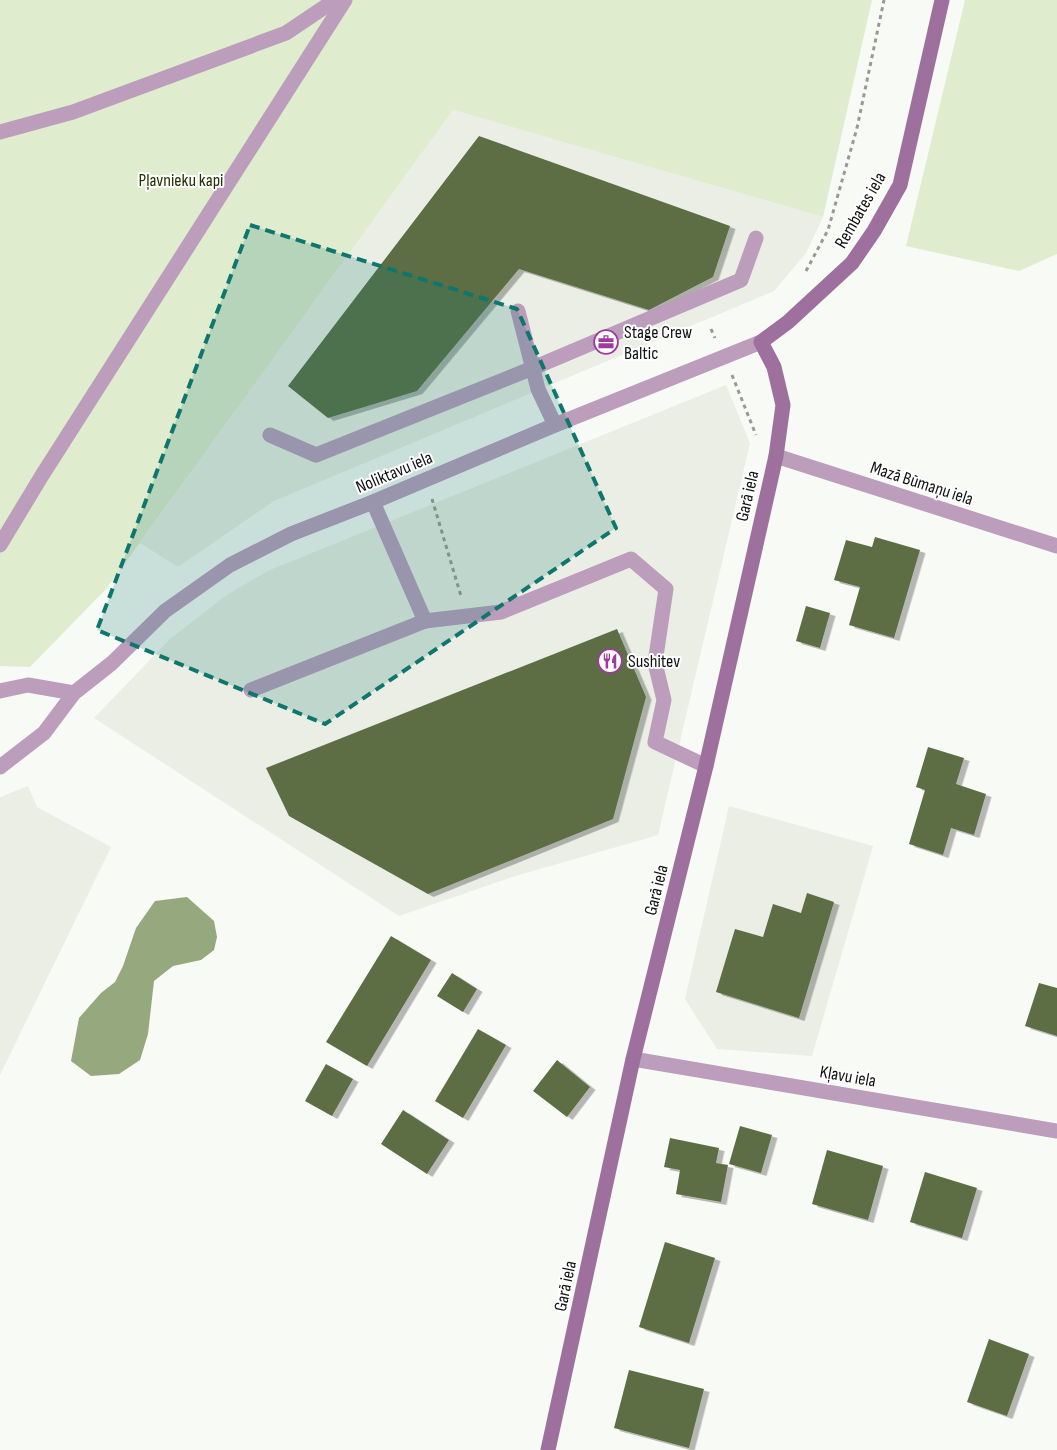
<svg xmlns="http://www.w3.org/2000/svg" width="1057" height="1450" font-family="'Sofia Sans Condensed',sans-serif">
  <defs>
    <filter id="shadow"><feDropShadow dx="5.5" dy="3" stdDeviation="0" flood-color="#0004"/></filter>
  </defs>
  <rect width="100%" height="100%" fill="#f8faf6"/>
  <!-- built -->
  <g fill="#eaeee4">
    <polygon points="453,110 823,217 806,253 774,291 274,501 178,567 140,543"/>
    <polygon points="726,385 750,443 658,835 512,877 399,916 94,718 170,639 228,594 270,570"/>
    <polygon points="28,786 37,807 111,847 0,1075 0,797"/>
    <polygon points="729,806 873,846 812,1056 717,1049 685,999"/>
  </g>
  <!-- green -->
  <g fill="#dfeccd">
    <polygon points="0,0 872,0 823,217 453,110 107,588 30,667 0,666"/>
    <polygon points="965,0 1057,0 1057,254 1019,271 906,246"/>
  </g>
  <!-- water -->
  <polygon fill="#96a87e" points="187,897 214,921 217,937 214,950 201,960 173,966 154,981 148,1034 140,1060 119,1074 91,1076 71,1061 79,1018 101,993 115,982 123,966 136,928 155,901"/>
  <!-- building -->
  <g fill="#5d6e45" filter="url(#shadow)">
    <polygon points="479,136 730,226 713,277 649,310 519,269 417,391 328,418 288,386"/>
    <polygon points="875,537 920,550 894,638 849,625 860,587 834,580 846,540 872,547"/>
    <polygon points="806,606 830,613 820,648 796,641"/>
    <polygon points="617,629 646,697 613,819 428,894 289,816 266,768"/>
    <polygon points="928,747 964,758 956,784 986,794 974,835 951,828 943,855 909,844 925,790 916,787"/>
    <polygon points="807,893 834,902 799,1018 716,992 735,929 763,937 773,904 801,913"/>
    <polygon points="391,936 431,960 367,1066 326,1042"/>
    <polygon points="452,973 477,989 463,1012 437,996"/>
    <polygon points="1039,983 1057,988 1057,1036 1025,1026"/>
    <polygon points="478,1029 506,1045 463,1118 435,1101"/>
    <polygon points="557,1060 590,1087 567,1117 533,1091"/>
    <polygon points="326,1064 353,1079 332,1116 305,1101"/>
    <polygon points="403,1110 449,1140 427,1174 381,1144"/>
    <polygon points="740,1126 772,1135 761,1173 729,1164"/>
    <polygon points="670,1138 719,1148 716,1163 728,1165 721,1202 676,1194 680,1170 664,1167"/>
    <polygon points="827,1150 883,1166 868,1220 812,1204"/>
    <polygon points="925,1172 977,1188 962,1238 910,1222"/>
    <polygon points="665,1242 715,1258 689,1343 639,1327"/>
    <polygon points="989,1339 1029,1354 1007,1416 967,1402"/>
    <polygon points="629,1370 704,1389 689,1448 614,1428"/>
  </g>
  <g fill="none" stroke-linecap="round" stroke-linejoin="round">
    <!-- path -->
    <g stroke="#999a98" stroke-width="3" stroke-dasharray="4 4" stroke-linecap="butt">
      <polyline points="806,271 828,230 857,128 884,0"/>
      <polyline points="711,329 715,338"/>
      <polyline points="732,375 756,435"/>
      <polyline points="432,499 461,596"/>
    </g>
    <!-- lane -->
    <g stroke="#bc9dbc" stroke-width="15">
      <polyline points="0,132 73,112 286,33 335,0"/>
      <polyline points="518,311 538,389 555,425"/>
      <polyline points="270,435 316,455 533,368 741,280 756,238"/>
      <polyline points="373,502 425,621 501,612 631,559 666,589 655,663 664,700 655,742 706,766"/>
      <polyline points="0,545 41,477 345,0"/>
      <polyline points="251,690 425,621"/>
    </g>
    <!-- street -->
    <g stroke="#bc9dbc" stroke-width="15">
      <polyline points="776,456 1057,546"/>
      <polyline points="0,691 28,685 74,693"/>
      <polyline points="0,767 44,733 74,693 112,663 165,611 230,565 291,534 373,502 555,425 761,342"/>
      <polyline points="633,1059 1057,1131"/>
    </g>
    <!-- secondary -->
    <polyline stroke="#9d709d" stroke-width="15" points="548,1450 633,1059 706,766 776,456 783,405 774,367 761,342 788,322 852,263 874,231 900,185 942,0"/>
  </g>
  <!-- marked area -->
  <path fill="#0f766e" fill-opacity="0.2" stroke="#0f766e" stroke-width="4" stroke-dasharray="10 6" stroke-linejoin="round" d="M250,225L517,309L616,528L325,724L97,630Z"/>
  <!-- icons -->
  <defs>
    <g id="office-ring" transform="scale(1.25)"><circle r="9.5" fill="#fff" stroke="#9d399f" stroke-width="1.5"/><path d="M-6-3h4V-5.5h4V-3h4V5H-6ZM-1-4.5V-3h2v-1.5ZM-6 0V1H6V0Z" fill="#9d399f"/></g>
    <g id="restaurant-ring" transform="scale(1.25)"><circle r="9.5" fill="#fff" stroke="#9d399f" stroke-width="1.5"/><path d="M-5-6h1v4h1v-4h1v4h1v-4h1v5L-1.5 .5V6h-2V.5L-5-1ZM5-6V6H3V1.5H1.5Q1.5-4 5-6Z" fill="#9d399f"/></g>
  </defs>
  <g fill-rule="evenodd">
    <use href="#office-ring" x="606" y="342"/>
    <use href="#restaurant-ring" x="610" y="661"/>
  </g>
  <g text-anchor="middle" stroke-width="4" stroke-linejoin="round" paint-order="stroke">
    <!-- park labels -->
    <g font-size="18" fill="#223200" stroke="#fff">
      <text x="181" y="186">Pļavnieku kapi</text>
    </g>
    <!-- street labels -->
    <g font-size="18" fill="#101110" stroke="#fff">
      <text transform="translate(860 210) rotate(-60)" y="6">Rembates iela</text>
      <text transform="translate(394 472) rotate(-23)" y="6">Noliktavu iela</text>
      <text transform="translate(922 483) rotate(18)" y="6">Mazā Būmaņu iela</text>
      <text transform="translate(747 496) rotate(-77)" y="6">Garā iela</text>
      <text transform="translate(656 890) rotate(-76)" y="6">Garā iela</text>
      <text transform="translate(848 1076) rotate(10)" y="6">Kļavu iela</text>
      <text transform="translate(565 1286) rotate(-78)" y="6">Garā iela</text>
    </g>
    <!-- poi labels -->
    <g font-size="18" fill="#101110" stroke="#fff" text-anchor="start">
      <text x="624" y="338">Stage Crew<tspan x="624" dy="21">Baltic</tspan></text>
      <text x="628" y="667">Sushitev</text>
    </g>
  </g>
</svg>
